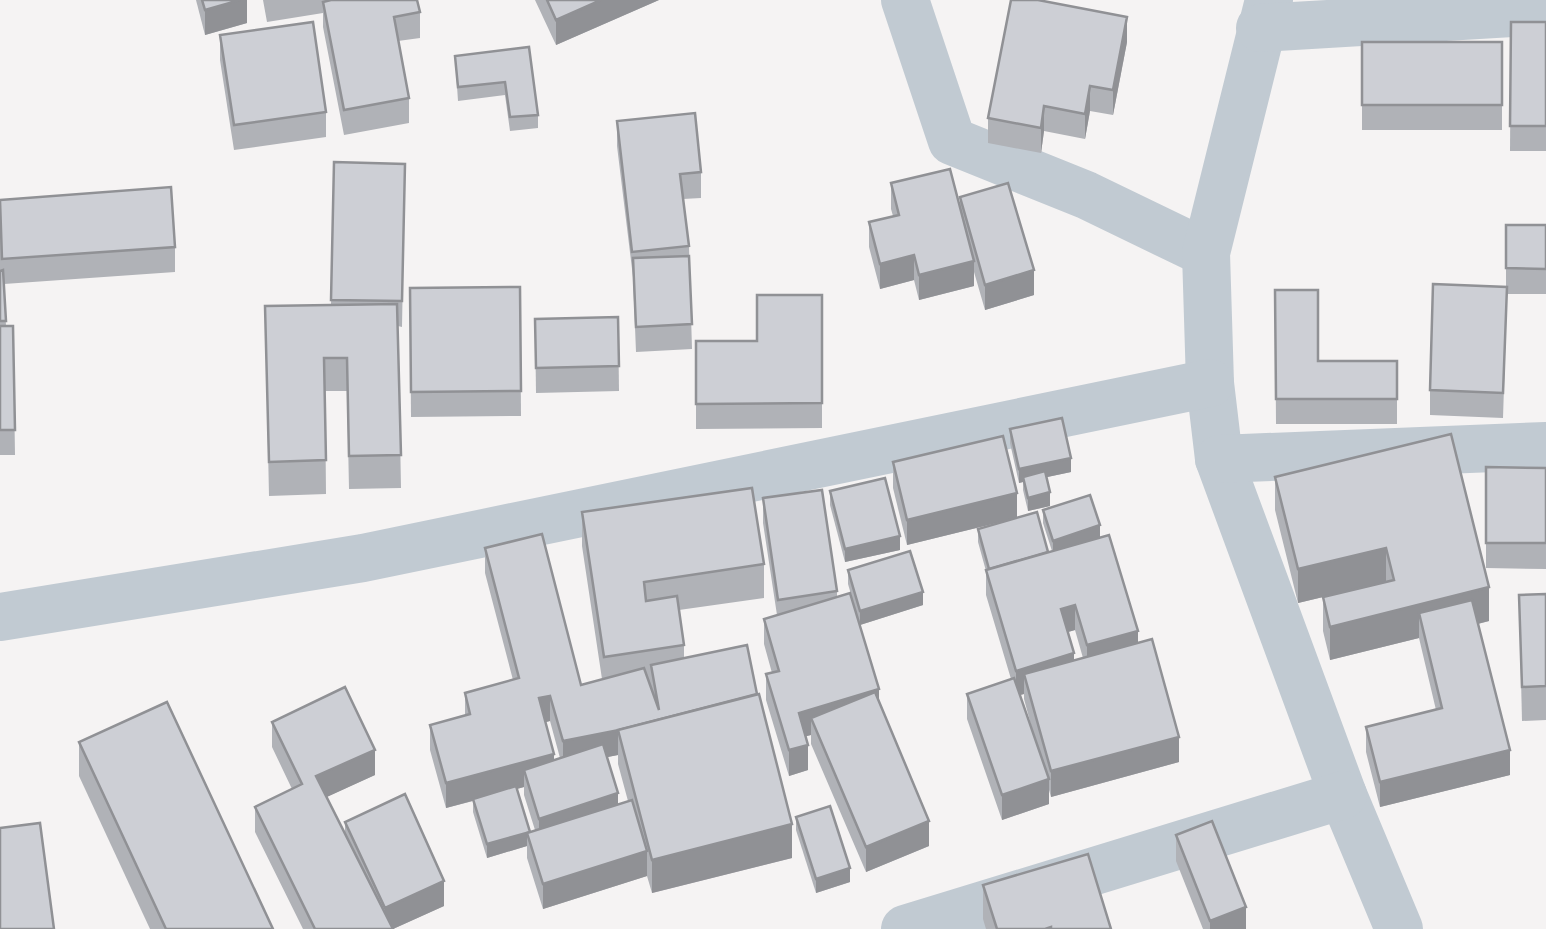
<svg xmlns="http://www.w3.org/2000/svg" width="1546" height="929" font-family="Signika,sans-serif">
  <rect width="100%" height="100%" fill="#f5f3f3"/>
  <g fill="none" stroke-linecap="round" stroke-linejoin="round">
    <!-- street -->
    <g stroke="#c1cad2" stroke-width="48">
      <polyline points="905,0 952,141 1086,195 1206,253"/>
      <polyline points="1269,0 1206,253 1210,383 1219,459 1343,795 1399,929"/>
      <polyline points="1260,28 1546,11"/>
      <polyline points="1219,459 1546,446"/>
      <polyline points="0,617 363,558 1210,383"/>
      <polyline points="905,929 1343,795"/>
    </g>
  </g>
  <!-- wall -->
  <g fill="#b0b2b7" fill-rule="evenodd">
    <polygon points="196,0 247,0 247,23 205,35"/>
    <polygon points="263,0 417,0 420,12 420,38 398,41 409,98 409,123 344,135 323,27 323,13 267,22"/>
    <polygon points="535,0 659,0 556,45"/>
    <polygon points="1511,22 1546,22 1546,151 1510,151"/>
    <polygon points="220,35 326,112 326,137 234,150 220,60"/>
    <polygon points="1127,42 1113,115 1090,111 1085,139 1044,131 1041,153 988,143 988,118"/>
    <rect x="1362" y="42" width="140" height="88"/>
    <polygon points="529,47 538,115 538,128 510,131 505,95 458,101 455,56"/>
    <polygon points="617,121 701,172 701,198 683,199 689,246 692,349 636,352 633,277 617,146"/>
    <polygon points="334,162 405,164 402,327 398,326 401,488 349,489 347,391 325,391 326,494 269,496 265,306 331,305"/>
    <polygon points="891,183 960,206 960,197 1034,295 985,310 974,272 974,286 919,300 914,280 880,289 869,247 869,222 893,216 891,209"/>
    <polygon points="0,200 175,247 175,272 4,284 6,326 13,326 15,455 0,455"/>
    <polygon points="1506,225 1546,225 1546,294 1507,294 1503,418 1430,415 1430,390 1506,287"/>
    <polygon points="520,287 521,416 411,417 410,288"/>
    <polygon points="1275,290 1318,361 1397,361 1397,424 1276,424"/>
    <polygon points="822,295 822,428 696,429 696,341 757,341"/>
    <polygon points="618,317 619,391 536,393 535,319"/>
    <polygon points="1010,429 1071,472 1047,477 1050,506 1028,511 1023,490 1023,482 1019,483 1010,443"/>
    <polygon points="1451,434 1489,621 1478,624 1510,775 1380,807 1366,752 1366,727 1436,710 1419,638 1330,660 1323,631 1323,597 1386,582 1298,603 1275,510 1275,477"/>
    <polygon points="893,462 1017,518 907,545 893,488"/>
    <polygon points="1486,467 1546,468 1546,569 1486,568"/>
    <polygon points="830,491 900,550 845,562 830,505"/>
    <polygon points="763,498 837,591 837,597 879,702 929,846 866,872 811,744 811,735 806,736 808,770 789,776 766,700 766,674 772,673 764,644 764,619 777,615 763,523"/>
    <path d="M1043,510L1100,537L1179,762L1051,797L1049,790V804L1002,820L967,719V694L1011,679L986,595V571L978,542V529L1048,552L1052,551L1043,523ZM1075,630L1083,658L1074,660L1068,632ZM1024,694V699L1034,736L1020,695Z"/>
    <path d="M582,512L764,564V598L679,610L684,645V658L792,858L652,893L647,876L543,909L527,858V846L487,858L473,812V801L446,808L430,750V725L465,715V693L513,680L485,573V548L581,685L602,679L582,546ZM550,721L560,758L554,760L545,722ZM618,755V764L628,801L618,804L607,757ZM524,787V795L535,830L530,832L517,789Z"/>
    <polygon points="848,570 923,605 860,625 848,584"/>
    <polygon points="1546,594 1546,720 1522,721 1519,595"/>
    <polygon points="272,722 375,775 326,797 345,834 345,822 444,906 393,929 303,929 255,832 255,807 292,789 272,747"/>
    <polygon points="79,742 273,929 150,929 79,776"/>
    <polygon points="796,817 850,882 816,893 796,830"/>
    <polygon points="1176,835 1246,929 1203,929 1176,861"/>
    <polygon points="983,885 1111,929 986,929 983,919"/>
  </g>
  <!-- shaded-wall -->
  <g fill="#909195">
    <polygon points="240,0 247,0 247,23 205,35 205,10"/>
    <polygon points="601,0 659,0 556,45 556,20"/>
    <polygon points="1127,17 1127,42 1113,115 1113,90"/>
    <polygon points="1090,86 1090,111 1085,139 1085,114"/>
    <polygon points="1044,106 1044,131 1041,153 1041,128"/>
    <polygon points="914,255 914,280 880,289 880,264"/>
    <polygon points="974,261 974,286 919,300 919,275"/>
    <polygon points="1034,270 1034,295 985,310 985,285"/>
    <polygon points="1071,458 1071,472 1024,482 1023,477 1023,482 1019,483 1019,469"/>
    <polygon points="1050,492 1050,506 1028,511 1028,498"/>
    <polygon points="1017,493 1017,518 907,545 907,520"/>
    <polygon points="1100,525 1100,539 1053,554 1053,541"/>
    <polygon points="900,536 900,550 845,562 845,549"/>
    <polygon points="1386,548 1386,582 1298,603 1298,569"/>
    <polygon points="1489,587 1489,621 1425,637 1419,613 1419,638 1330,660 1330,627"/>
    <polygon points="923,592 923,605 860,625 860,611"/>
    <polygon points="1075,605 1075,630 1061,634 1061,609"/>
    <polygon points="1138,631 1138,656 1087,670 1087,645"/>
    <polygon points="1074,653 1074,679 1024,674 1024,694 1016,696 1016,671"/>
    <polygon points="879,689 879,714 811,718 811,735 799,738 799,713"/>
    <polygon points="550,696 550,721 539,724 539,698"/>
    <polygon points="618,730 618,755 563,766 563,741"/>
    <polygon points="1179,737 1179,762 1051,797 1051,771"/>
    <polygon points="808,745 808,770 789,776 789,750"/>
    <polygon points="375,750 375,775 316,802 316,776"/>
    <polygon points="1510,750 1510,775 1380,807 1380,782"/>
    <polygon points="554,754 554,779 524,770 524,787 446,808 446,783"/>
    <polygon points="1049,779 1049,804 1002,820 1002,795"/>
    <polygon points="618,793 618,818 539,844 539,819"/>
    <polygon points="929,821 929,846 866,872 866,847"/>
    <polygon points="792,824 792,858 652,893 652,860"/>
    <polygon points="527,833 527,846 487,858 487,844"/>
    <polygon points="647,851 647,876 543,909 543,884"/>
    <polygon points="850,868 850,882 816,893 816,879"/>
    <polygon points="444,881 444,906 393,929 385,929 385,908"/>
    <polygon points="1246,907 1246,929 1210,929 1210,921"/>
  </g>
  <!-- building -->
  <g fill="#cdcfd5" stroke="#909195" stroke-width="2.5">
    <polygon points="202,0 240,0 205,10"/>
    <polygon points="331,0 417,0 420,12 394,17 409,98 344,110 323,2"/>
    <polygon points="547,0 601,0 556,20"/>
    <polygon points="1011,0 1038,0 1127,17 1113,90 1090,86 1085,114 1044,106 1041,128 988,118"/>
    <polygon points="313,22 326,112 234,125 220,35"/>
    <polygon points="1511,22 1546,22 1546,126 1510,126"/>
    <rect x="1362" y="42" width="140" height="63"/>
    <polygon points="529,47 538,115 510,117 505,82 458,87 455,56"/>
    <polygon points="695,113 701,172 680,174 689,246 632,252 617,121"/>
    <polygon points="334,162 405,164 402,301 331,300"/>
    <polygon points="950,169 974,261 919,275 914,255 880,264 869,222 899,215 891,183"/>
    <polygon points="1008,183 1034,270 985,285 960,197"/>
    <polygon points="171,187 175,247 2,259 0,200"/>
    <polygon points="1506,225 1546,225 1546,269 1506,268"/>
    <polygon points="689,256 692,324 636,327 633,258"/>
    <polygon points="3,270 6,321 0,321 0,271"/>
    <polygon points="1433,284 1507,287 1503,393 1430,390"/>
    <polygon points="520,287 521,391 411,392 410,288"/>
    <polygon points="1275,290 1318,290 1318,361 1397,361 1397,399 1276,399"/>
    <polygon points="757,295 822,295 822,403 696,404 696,341 757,341"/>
    <polygon points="397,304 401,455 349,456 347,358 324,358 326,460 269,462 265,306"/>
    <polygon points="618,317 619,366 536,368 535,319"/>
    <polygon points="0,326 13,326 15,430 0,430"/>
    <polygon points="1062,418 1071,458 1019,469 1010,429"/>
    <polygon points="1451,434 1489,587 1330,627 1323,597 1394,580 1386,548 1298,569 1275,477"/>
    <polygon points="1003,436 1017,493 907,520 893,462"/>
    <polygon points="1486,467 1546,468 1546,543 1486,543"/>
    <polygon points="1045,471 1050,492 1028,498 1023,477"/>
    <polygon points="885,478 900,536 845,549 830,491"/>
    <polygon points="752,488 764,564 644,582 646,601 677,596 684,645 604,657 582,512"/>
    <polygon points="822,490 837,591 778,600 763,498"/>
    <polygon points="1090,495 1100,525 1053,541 1043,510"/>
    <polygon points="1037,512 1048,552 989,569 978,529"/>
    <polygon points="542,534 581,685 644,668 659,710 651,665 747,645 757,694 619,730 563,741 550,696 539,698 554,754 446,783 430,725 470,714 465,693 519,678 485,548"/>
    <polygon points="1109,535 1138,631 1087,645 1075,605 1061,609 1074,653 1016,671 986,570"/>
    <polygon points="910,551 923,592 860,611 848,570"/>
    <polygon points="850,593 879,689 799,713 808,745 789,750 766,674 779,671 764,619"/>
    <polygon points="1546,594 1546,686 1522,687 1519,595"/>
    <polygon points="1472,600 1510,750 1380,782 1366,727 1442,708 1419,613"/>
    <polygon points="1152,639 1179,737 1051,771 1024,674"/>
    <polygon points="1014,678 1049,779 1002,795 967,694"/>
    <polygon points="345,687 375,750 316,776 393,929 315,929 255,807 302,784 272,722"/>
    <polygon points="875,692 929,821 866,847 811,718"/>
    <polygon points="759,694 792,824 652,860 618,730"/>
    <polygon points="167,702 273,929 166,929 79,742"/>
    <polygon points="603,744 618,793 539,819 524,770"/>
    <polygon points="516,786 530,832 487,844 473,799"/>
    <polygon points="405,794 444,881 385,908 345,822"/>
    <polygon points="632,800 647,851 543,884 527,833"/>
    <polygon points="830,806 850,868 816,879 796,817"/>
    <polygon points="1212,821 1246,907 1210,921 1176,835"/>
    <polygon points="40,823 54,929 0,929 0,828"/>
    <polygon points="1088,854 1111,929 1051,929 1051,927 1045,929 997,929 983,885"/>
  </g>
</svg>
